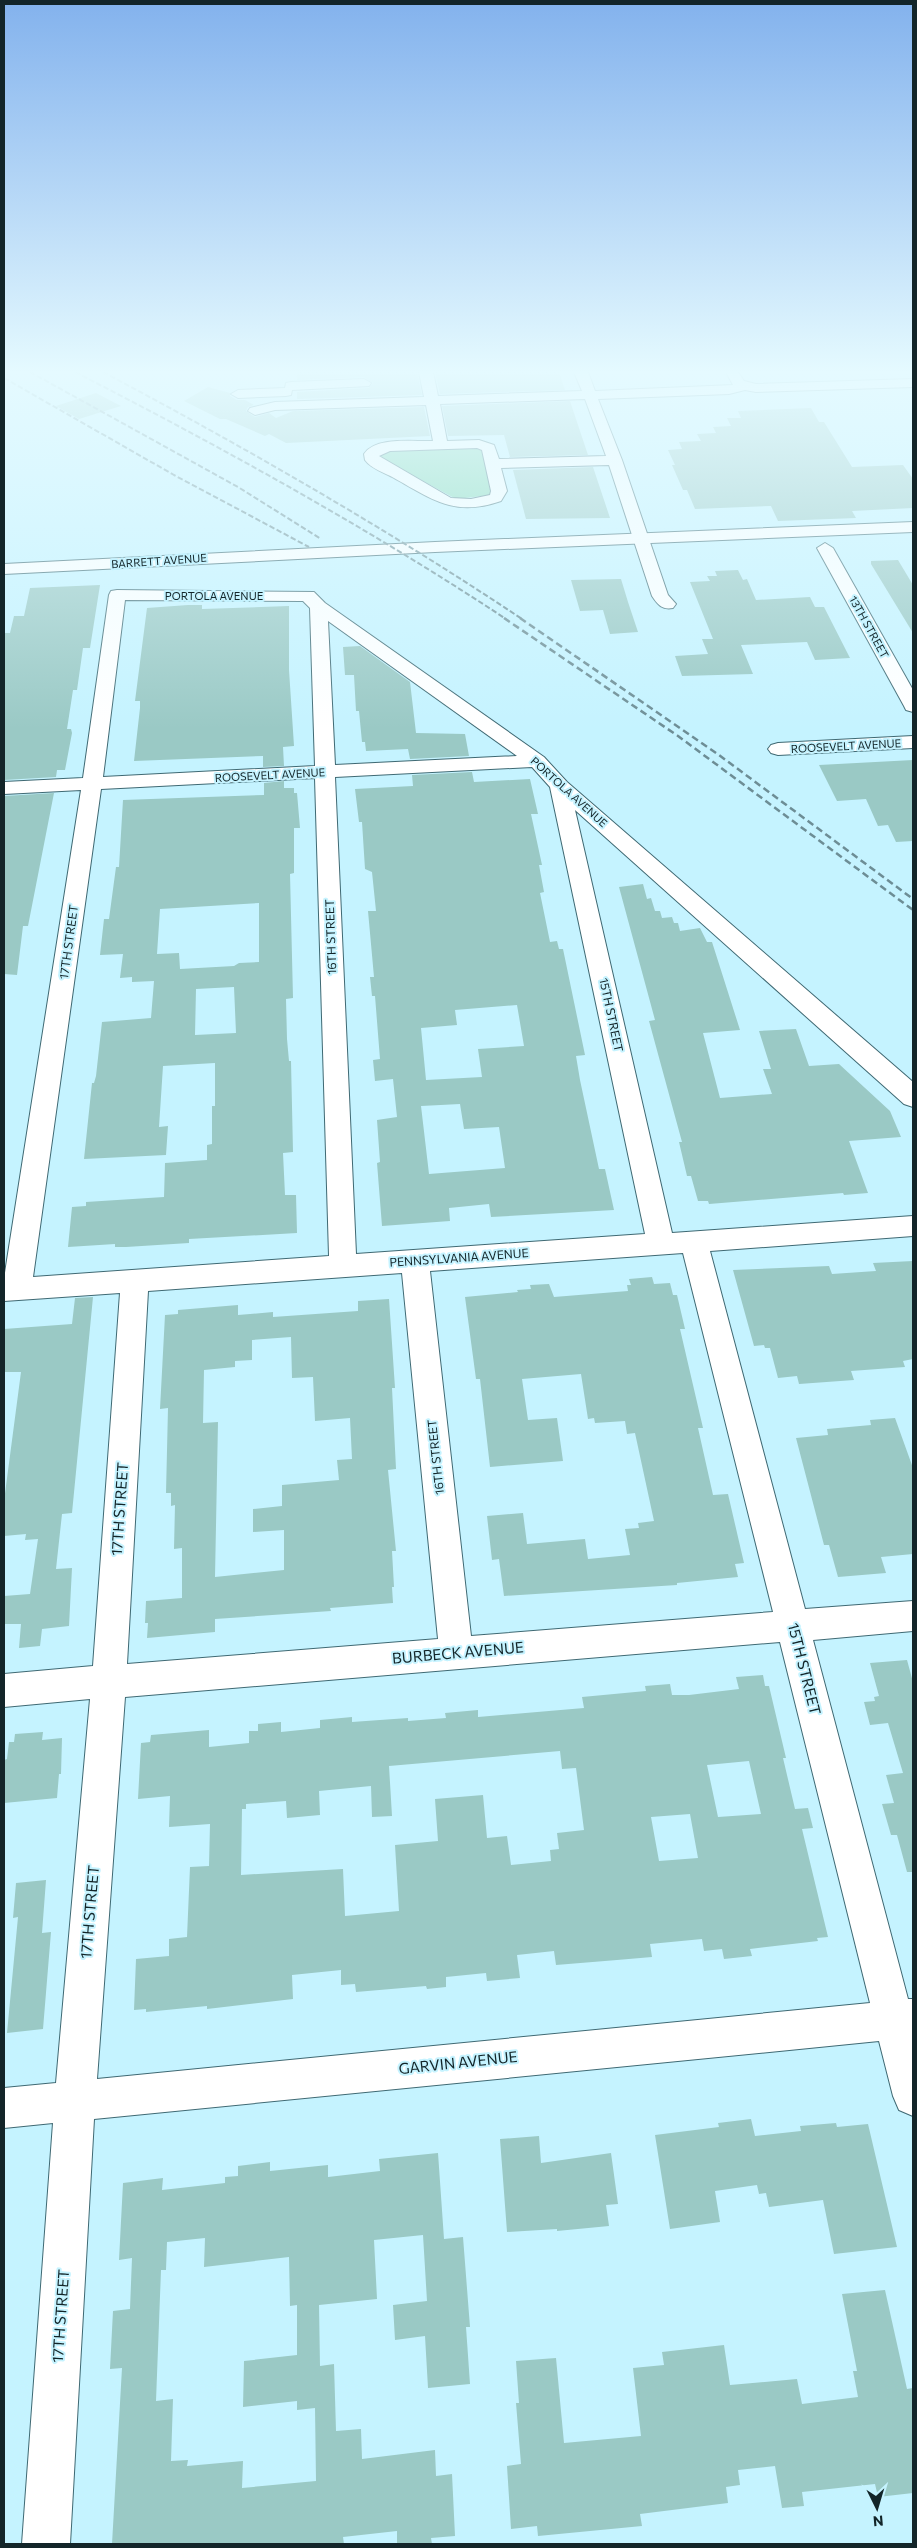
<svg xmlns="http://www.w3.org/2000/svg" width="917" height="2548" font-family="Commissioner,sans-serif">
  <rect width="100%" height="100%" fill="#c5f3ff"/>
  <!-- green -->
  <polygon fill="#7fd5af" points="473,447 483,451 491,495 456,499 381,458 379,454 383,451"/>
  <!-- building -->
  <g fill="#9ac9c5" fill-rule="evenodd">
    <polygon points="297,372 417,372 422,395 297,399 297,392 369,388 373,383 364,377 297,380"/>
    <polygon points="435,372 559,372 565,390 440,394"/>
    <polygon points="208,387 230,393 230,396 237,400 245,400 254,405 248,407 246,411 255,417 269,413 276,418 293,411 424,407 430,436 286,443 269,434 265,436 226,419 220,419 184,401"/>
    <polygon points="96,393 121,406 79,419 56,406"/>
    <polygon points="570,401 588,455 510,457 504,435 448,436 442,406"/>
    <polygon points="811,408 819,422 824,422 852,467 903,465 913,479 913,508 852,511 856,518 778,521 771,506 695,509 687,490 683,490 672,465 675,465 668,450 682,449 679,442 701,441 697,434 716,433 713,427 731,426 727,418 741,418 738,411"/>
    <polygon points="593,467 610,518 526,519 513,470"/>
    <polygon points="898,560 913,585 913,633 871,564 871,561"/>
    <polygon points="738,570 743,580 747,579 756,600 810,597 815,607 824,607 850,658 815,660 807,642 741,645 753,674 682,676 675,656 708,654 702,639 713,639 690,582 710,581 707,576 717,576 715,571"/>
    <polygon points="621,579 628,602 638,632 610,634 603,610 580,611 571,580"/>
    <polygon points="100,585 90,648 83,648 77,690 73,690 67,729 71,729 72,733 65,770 57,770 56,777 4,780 4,633 10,633 14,616 24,616 30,588"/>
    <polygon points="188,605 202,605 202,609 289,606 289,670 294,746 283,747 284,766 263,767 263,756 134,761 140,708 140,701 135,701 147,608"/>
    <polygon points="360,646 410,682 416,733 465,734 469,756 410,759 408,749 366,751 365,742 362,742 359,711 356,711 354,675 345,675 343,647"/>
    <polygon points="913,760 913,841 896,842 888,825 878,826 866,799 837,801 819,765"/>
    <path d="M472,772L474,782L530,779L538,814H531L542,865H539L544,892L540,893L550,942L557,941L559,949H563L585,1055L576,1056L580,1080L599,1169H605L614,1210L491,1217L489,1204L449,1208L450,1221L382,1226L377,1163L380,1162L377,1120L397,1117L393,1079L375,1081L373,1060L380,1059L375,996H372L370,977H374L368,911H376L372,872L365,869L362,822H359L355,789L413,786L412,775ZM517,1005L524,1046L478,1049L482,1077L426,1080L421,1028L457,1025L455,1010ZM460,1104L464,1129L499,1127L505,1168L429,1174L421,1106Z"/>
    <path d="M284,781V788H294V793H297L300,828H294V873L290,874L293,998L286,999L287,1039L289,1061H291L293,1152L283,1153L285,1195H296L297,1233L189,1239V1243L126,1247H115V1244L68,1247L72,1207L86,1206V1202L164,1197L165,1163L207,1160V1145L212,1144V1106H215V1063L163,1066L159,1127L168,1126L166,1155L84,1159L92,1083H94L96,1076L102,1022L151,1018L154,981L132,982V977L120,978L123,954L100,955L104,919H109L116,867H119L123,800L264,795V783ZM259,903V962L239,963L234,966L180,969L179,953L157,954L160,909ZM234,987L236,1033L195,1035L196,989Z"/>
    <polygon points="54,793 28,926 23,926 17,975 4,974 4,796"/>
    <polygon points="643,884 647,899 651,898 655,911 660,911 662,918 672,917 674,923 678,923 680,931 700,928 707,942 712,942 740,1030 703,1033 720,1098 772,1094 763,1069 771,1069 759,1031 796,1029 809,1066 839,1064 890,1111 901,1137 849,1141 868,1193 844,1195 843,1193 709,1204 708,1201 698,1201 691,1176 687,1176 679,1142 682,1142 649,1021 655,1020 619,887"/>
    <polygon points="913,1261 913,1359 903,1361 905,1367 851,1371 854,1380 799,1384 797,1376 778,1378 770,1348 765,1348 764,1345 754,1346 733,1270 829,1266 832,1274 876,1271 873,1263"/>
    <polygon points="652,1277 654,1284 670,1283 673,1295 677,1295 685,1329 680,1329 703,1428 698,1428 713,1495 728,1494 744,1563 735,1564 738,1577 677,1583 677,1585 504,1596 499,1559 492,1560 487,1516 523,1513 527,1544 585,1539 588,1559 630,1555 625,1529 639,1528 638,1523 654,1521 635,1433 627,1434 625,1421 595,1423 594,1418 588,1419 581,1374 522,1379 528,1420 557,1418 563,1461 490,1467 480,1379 476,1379 465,1297 518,1292 517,1290 531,1289 530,1285 549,1284 554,1297 628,1291 627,1285 631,1285 629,1279"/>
    <polygon points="93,1297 72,1513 62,1514 56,1569 72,1568 69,1626 42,1629 40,1646 19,1648 21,1624 4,1624 4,1596 30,1594 38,1539 25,1540 26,1534 4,1536 4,1501 21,1372 4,1372 4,1329 72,1324 75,1298"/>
    <path d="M389,1299L395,1388H392L396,1469L388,1470L396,1551H392L394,1587H392L393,1603L330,1608L331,1611L215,1619V1632L147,1638L148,1623H145L146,1601L182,1598V1548L174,1549L175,1505L171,1506V1493H166L168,1408L160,1409L165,1315L178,1314V1310L238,1305V1315L273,1312V1317L358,1311V1301ZM291,1337L292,1378L313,1377L315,1421L350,1418L352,1459L337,1460L339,1480L282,1485V1506L253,1509V1532L284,1530V1570L215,1577L218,1422L203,1423L204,1370L235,1367V1361L252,1360V1340Z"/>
    <polygon points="895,1418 913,1468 913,1554 881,1557 886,1573 838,1577 829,1545 824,1545 796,1438 828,1435 827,1429 871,1425 870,1420"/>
    <polygon points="907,1660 913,1682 913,1872 907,1872 897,1835 891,1835 882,1804 894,1803 886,1775 903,1773 888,1723 870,1725 864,1702 875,1701 874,1697 879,1696 870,1663"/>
    <path d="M763,1675L765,1686H769L786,1758H783L795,1809L808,1808L813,1828L802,1829L828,1937L817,1938L818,1941L750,1949L752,1956L724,1959L722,1949L704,1951L702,1939L650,1944L652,1957L617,1960L556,1965L554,1951L517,1955L520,1978L487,1981L486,1973L446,1977V1987L427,1989L426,1986L356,1992L355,1984L341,1985V1970L292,1975L293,1999L207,2009V2006L146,2012V2009L134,2010L136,1959L169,1956V1939L187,1937L190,1867L209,1866L210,1824L169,1827L170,1796L138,1799L141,1743L150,1742L151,1735L209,1730V1747L249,1743V1731H258V1724L281,1722V1732L320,1728V1720L352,1717V1722L408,1718V1721L446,1718L445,1713L478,1710V1717L584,1708L582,1697L646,1691L645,1686L670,1684L672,1695H689L739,1689L736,1677ZM560,1751L562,1769L576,1768L584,1830L557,1833L559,1849L550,1850L551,1861L511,1865L507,1836L487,1838L483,1795L435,1799L438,1841L395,1845L399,1911L345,1916L343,1869L241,1875L242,1809H246V1804L286,1801L287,1818L320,1815L319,1791L371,1786L372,1817L392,1816L389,1766ZM749,1761L761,1814L718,1817L707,1765ZM690,1814L698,1858L659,1861L651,1817Z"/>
    <polygon points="43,1732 42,1740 62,1738 61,1774 59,1774 57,1798 4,1803 4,1760 7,1759 9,1742 14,1742 15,1734"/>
    <polygon points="46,1880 42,1933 51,1932 43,2029 7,2033 18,1917 13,1918 16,1883"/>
    <polygon points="751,2119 755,2136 801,2131 800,2126 836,2123 837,2127 868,2124 897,2247 834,2254 823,2200 769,2207 766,2193 759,2194 757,2185 715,2191 720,2222 670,2229 655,2135 719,2127 718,2123"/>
    <polygon points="539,2136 541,2163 611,2153 618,2204 606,2205 609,2226 557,2231 557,2229 507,2232 500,2139"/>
    <path d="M438,2153L444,2239L463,2237L470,2327H466L470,2384L428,2388L425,2336L395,2340L393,2305L427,2301L423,2235L374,2240L377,2299L319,2305L320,2366L334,2364L336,2431L361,2429L362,2459L435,2450L436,2476L452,2474L455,2536L431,2538L432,2544H397V2531L343,2537L344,2544H112L122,2368L110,2369L113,2311L130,2309L132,2258L119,2260L123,2183L163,2178L162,2190L225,2183V2177L238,2176V2166L270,2162V2171L328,2165V2177L380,2171L379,2159ZM205,2238L204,2267L289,2257L290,2306L297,2305V2355L244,2361L243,2407L297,2401V2410L315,2408L316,2481L242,2488L243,2461L187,2466L188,2460L171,2461L173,2399L156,2401L161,2270H166L167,2242Z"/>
    <polygon points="885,2290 907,2389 913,2388 913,2493 878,2497 875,2484 802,2492 804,2506 782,2508 775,2466 738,2470 740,2485 726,2487 728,2503 640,2514 642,2526 538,2536 537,2526 511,2529 507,2466 521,2464 516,2403 519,2403 516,2361 556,2358 564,2443 641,2436 633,2368 664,2365 662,2352 724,2345 730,2385 797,2379 802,2404 858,2397 853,2371 857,2371 842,2294"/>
  </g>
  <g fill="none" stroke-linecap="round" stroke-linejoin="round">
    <!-- minor casing -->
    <g stroke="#3f6973" stroke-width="2">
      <g id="minor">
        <path d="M419,372H433L438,396L582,391L574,372H588L595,391L733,385L726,372H738L744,381L756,384L913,379V387L756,392L745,390L729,394L598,399L622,460L668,595L676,604L673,608C662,610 658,605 652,596L609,465L501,468L507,491L501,501C455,517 433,500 394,478C385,473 370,468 365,460L364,454C376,436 414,442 433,441L426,405L275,410L255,415L248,411L250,408L275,402L424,397ZM585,399L606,456L499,459L494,445L479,440L447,441L440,404ZM477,448L482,450L491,491L490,495L471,499L451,498L379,456L390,451Z"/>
        <polygon points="364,379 371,383 369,386 292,390 291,395 286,396 238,398 231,394 238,390 285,388 286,383 291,382"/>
        <polygon points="825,543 833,548 913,690 913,712 906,710 904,706 817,548"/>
        <path d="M117,590L314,592L325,603L544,757L567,782L913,1082V1107L904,1104L575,810L672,1233L913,1216V1236L710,1251L805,1609L913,1601V1631L813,1640L908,1999H913V2116L899,2110L893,2096L879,2041L94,2119L70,2544H22L53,2123L4,2128V2088L56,2083L90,1699L4,1707V1674L93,1666L120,1293L4,1301V1279L81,790L4,794V782L83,778L109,595L111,591ZM125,600L303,601L310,608L315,766L103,777ZM328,621L517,756L335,765ZM532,767L550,787L645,1234L356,1254L335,777ZM315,778L329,1256L33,1277L101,789ZM683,1253L773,1612L471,1636L430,1271ZM402,1273L438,1639L127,1664L148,1291ZM780,1642L870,2003L97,2079L125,1697Z"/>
        <polygon points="913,736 913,748 778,755 771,753 768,749 771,745 778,743"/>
      </g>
    </g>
    <!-- major casing -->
    <g stroke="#3f6973" stroke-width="2">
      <polygon id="major" points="913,522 913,532 435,552 4,574 4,564 435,542"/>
    </g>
    <!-- minor -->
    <use href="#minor" fill="#fff" fill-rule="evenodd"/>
    <!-- major -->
    <use href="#major" fill="#fff" fill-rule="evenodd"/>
    <!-- rail-far1 -->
    <g stroke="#6d8d95" stroke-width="2" stroke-dasharray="5.5 2.5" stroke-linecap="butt">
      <polyline points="30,372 238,487 321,539"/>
      <path d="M75,372C223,448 368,528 506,619"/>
      <path d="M103,372C246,448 387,529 522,619"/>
      <polyline points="4,378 174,475 309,547"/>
    </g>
    <!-- rail -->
    <g stroke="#6d8d95" stroke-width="2.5" stroke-dasharray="7 4" stroke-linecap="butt">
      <polyline points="504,618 678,736 913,910"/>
      <polyline points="520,618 719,755 913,899"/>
    </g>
  </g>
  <!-- sky -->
  <linearGradient id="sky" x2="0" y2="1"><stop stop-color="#83b2ed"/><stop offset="0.51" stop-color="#e5faff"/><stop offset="1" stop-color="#e5faff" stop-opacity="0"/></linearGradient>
  <rect width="917" height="729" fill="url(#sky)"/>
  <g text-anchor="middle" stroke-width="4" stroke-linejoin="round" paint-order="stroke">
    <!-- far-street labels -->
    <g font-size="11" fill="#132529" stroke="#c5f3ff">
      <text transform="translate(159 561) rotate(-4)" y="4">BARRETT AVENUE</text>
      <text x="214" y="600">PORTOLA AVENUE</text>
      <text transform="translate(869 627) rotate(61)" y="4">13TH STREET</text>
      <text transform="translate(846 746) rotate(-3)" y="4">ROOSEVELT AVENUE</text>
      <text transform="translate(270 775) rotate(-3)" y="4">ROOSEVELT AVENUE</text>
      <text transform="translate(569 792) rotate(42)" y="4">PORTOLA AVENUE</text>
    </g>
    <!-- street labels -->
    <g font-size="12" fill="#132529" stroke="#c5f3ff">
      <text transform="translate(331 937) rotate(-92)" y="4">16TH STREET</text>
      <text transform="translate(69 942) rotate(-82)" y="4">17TH STREET</text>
      <text transform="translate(611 1015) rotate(78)" y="4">15TH STREET</text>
      <text transform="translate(459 1258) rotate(-4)" y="4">PENNSYLVANIA AVENUE</text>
      <text transform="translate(436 1457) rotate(-96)" y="4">16TH STREET</text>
    </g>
    <!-- near-street labels -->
    <g font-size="15" fill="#132529" stroke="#c5f3ff">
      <text transform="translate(120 1509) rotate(-86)" y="5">17TH STREET</text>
      <text transform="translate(458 1653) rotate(-5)" y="5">BURBECK AVENUE</text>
      <text transform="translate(804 1669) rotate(76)" y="5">15TH STREET</text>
      <text transform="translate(90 1912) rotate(-85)" y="5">17TH STREET</text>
      <text transform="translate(458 2063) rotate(-6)" y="5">GARVIN AVENUE</text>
      <text transform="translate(61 2316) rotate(-86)" y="5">17TH STREET</text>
    </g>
  </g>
  <!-- border -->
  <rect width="917" height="2548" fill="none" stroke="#132529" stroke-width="10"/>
  <!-- north arrow -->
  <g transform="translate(877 2508) rotate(175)" stroke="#c5f3ff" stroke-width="4" paint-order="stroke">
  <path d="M0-4L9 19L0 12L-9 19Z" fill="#132529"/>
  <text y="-8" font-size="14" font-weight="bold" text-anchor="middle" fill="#132529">N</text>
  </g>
</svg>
